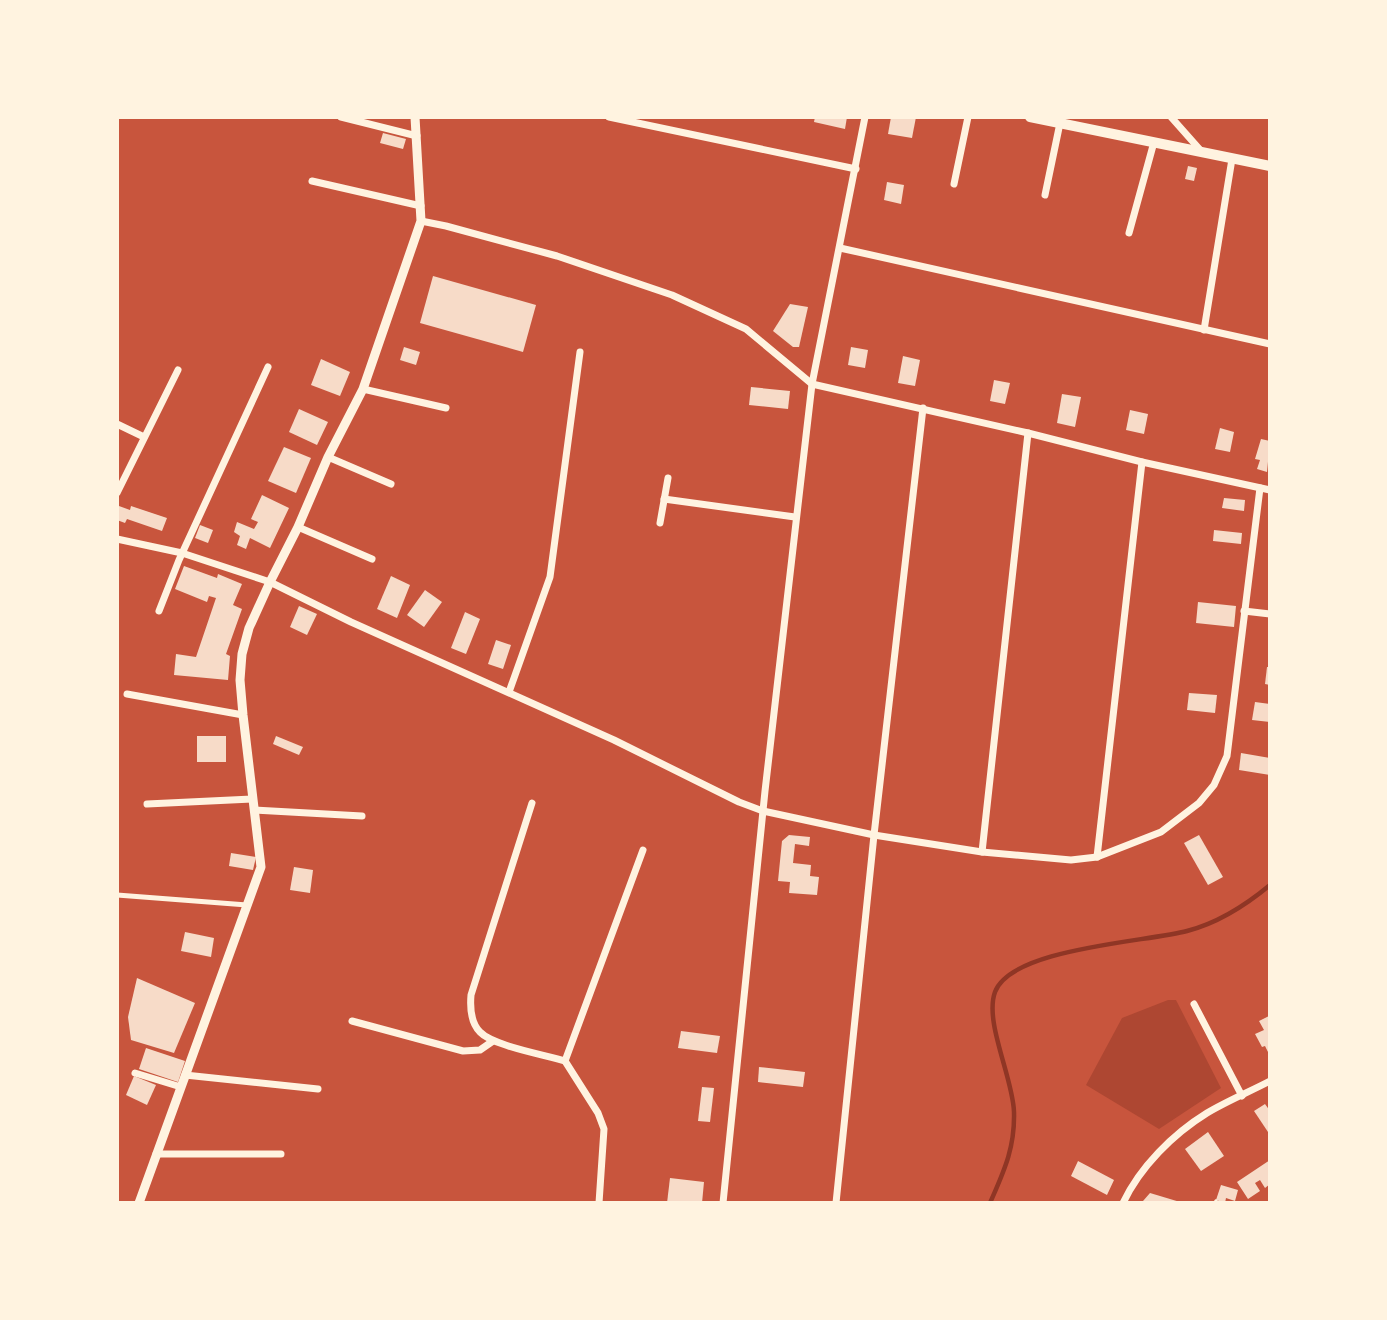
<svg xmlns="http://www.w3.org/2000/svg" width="1387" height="1320" font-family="'Space Grotesk',sans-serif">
  <rect width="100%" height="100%" fill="#c8553d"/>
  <!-- green -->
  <polygon fill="#ae4732" points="1168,1000 1176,1000 1221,1088 1159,1129 1086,1085 1122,1018"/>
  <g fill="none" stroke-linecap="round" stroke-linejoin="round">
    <!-- stream -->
    <path stroke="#8f3625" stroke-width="4.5" d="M990,1203C1004,1171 1015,1148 1014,1112C1013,1078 984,1022 995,992C1011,948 1146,942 1187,931C1218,923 1246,905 1270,885"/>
  </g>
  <!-- building -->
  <g fill="#f7dbc8">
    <polygon points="815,117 847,117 845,129 814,122"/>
    <polygon points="891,117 916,117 912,138 888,134"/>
    <polygon points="383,133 406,139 403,149 380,143"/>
    <polygon points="1188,166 1197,168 1194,181 1185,179"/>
    <polygon points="887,182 904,185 901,204 884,200"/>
    <polygon points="433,276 536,305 523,352 420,323"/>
    <polygon points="790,304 808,307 799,347 793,347 773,331"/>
    <polygon points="404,347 420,352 416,365 400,360"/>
    <polygon points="851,347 868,350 865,368 848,365"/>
    <polygon points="903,356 920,360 915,386 898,383"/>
    <polygon points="321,359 350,372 340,396 311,385"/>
    <polygon points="994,380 1010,383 1005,404 990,401"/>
    <polygon points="751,387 790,391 788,409 749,405"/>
    <polygon points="1062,394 1081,397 1075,427 1057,423"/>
    <polygon points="299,409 328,422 317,445 289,432"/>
    <polygon points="1130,410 1148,414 1144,434 1126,430"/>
    <polygon points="1220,428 1234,432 1230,452 1215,449"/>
    <polygon points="1261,439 1270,441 1267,472 1257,469 1260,460 1255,459"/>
    <polygon points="284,447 311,458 296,493 268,481"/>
    <polygon points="262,495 289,508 270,548 250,538 246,549 237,545 240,536 234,532 237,522 254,529 258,522 251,519"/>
    <polygon points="1224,498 1245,500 1244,511 1222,508"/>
    <polygon points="119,506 130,510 131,506 167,518 162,531 127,519 125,523 117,520"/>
    <polygon points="200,525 213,530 208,543 195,538"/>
    <polygon points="1214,530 1242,533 1241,544 1213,541"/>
    <polygon points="184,566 217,578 218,574 242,584 233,605 242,609 226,654 230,656 228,680 174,675 176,654 196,657 216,598 209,596 207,602 175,589"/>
    <polygon points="391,576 410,585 397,618 377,609"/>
    <polygon points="425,590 442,602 424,627 407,615"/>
    <polygon points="1198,602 1236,606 1234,627 1196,623"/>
    <polygon points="299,606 317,614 307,635 290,627"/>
    <polygon points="465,612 480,619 466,654 451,648"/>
    <polygon points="496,640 511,645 503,669 488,664"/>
    <polygon points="1267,667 1270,667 1270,685 1265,684"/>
    <polygon points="1189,693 1217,695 1215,713 1187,710"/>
    <polygon points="1255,702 1270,704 1270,722 1252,720"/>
    <rect x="197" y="736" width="29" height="26"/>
    <polygon points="276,736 303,747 299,755 273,744"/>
    <polygon points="1241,753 1270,758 1270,775 1239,770"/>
    <polygon points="789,835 810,837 809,846 795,844 793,863 811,865 810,876 819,877 817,895 789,893 790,882 778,881 782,841"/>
    <polygon points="1199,835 1223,877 1208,885 1184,843"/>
    <polygon points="231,853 256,857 253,870 229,866"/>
    <polygon points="294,867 313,870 310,893 290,890"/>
    <polygon points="185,932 214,938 211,957 181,951"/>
    <polygon points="137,978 195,1003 174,1053 131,1040 128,1017"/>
    <polygon points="1269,1016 1270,1018 1270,1056 1265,1046 1262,1047 1255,1034 1264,1030 1259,1021"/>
    <polygon points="681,1031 720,1036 717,1053 678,1048"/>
    <polygon points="146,1048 185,1061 178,1082 139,1069"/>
    <polygon points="759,1067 805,1072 803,1087 758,1082"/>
    <polygon points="134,1076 156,1085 147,1105 126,1095"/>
    <polygon points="702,1087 714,1088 710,1122 698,1121"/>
    <polygon points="1265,1104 1270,1111 1270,1135 1254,1111"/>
    <polygon points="1208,1132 1224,1156 1201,1171 1185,1149"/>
    <polygon points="1270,1160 1270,1184 1265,1188 1260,1180 1255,1183 1260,1191 1248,1199 1237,1182"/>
    <polygon points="1078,1161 1114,1180 1107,1195 1071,1176"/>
    <polygon points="670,1178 704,1182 702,1203 667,1203"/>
    <polygon points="1221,1185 1238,1190 1235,1201 1226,1198 1225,1203 1216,1200"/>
    <polygon points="1150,1193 1180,1202 1180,1203 1143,1201"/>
  </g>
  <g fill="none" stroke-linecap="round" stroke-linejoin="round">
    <!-- service -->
    <polyline stroke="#fff3e0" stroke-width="3.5" points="1215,1203 1216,1201"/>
    <!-- pedestrian -->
    <polyline stroke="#fff3e0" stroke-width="5" points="117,895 247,905"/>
    <!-- minor -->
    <g stroke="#fff3e0" stroke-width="7">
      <polyline points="341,117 417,136"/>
      <polyline points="609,117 856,169"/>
      <polyline points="1171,117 1202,152"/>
      <polyline points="312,181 421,206"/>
      <polyline points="954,184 968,117"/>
      <polyline points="1045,195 1060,123"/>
      <polyline points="421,221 446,226 557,256 672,295 746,329 812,384 1028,433 1142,462 1270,490"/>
      <polyline points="1129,233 1154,142"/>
      <polyline points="840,248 1270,344"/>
      <polyline points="1204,330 1232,159"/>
      <polyline points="363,389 446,408"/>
      <polyline points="117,424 144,437"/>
      <polyline points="328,457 391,484"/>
      <polyline points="117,493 178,370"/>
      <polyline points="664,499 795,517"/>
      <polyline points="660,523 668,478"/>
      <polyline points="298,527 372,559"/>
      <polyline points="117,539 182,553 270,582 351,622 614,740 739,802 763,811 874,835 982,852 1071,860 1097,857 1161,832 1199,803 1214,785 1227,756 1260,488"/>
      <polyline points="159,611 179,560 268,367"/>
      <polyline points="1244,611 1270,614"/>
      <polyline points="509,692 550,577 580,352"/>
      <polyline points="127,694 243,715"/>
      <path d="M532,803L471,995C470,1007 470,1022 480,1032C493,1046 546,1055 565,1061L598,1113L604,1129L599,1203"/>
      <polyline points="147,804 252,799"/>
      <polyline points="254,810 362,816"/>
      <polyline points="982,852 1028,433"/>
      <polyline points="1097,857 1142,462"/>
      <polyline points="1194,1004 1242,1096"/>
      <polyline points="352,1021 463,1051 480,1050 493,1041"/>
      <polyline points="565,1061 643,850"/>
      <polyline points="135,1073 181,1087"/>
      <polyline points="185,1075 318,1089"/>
      <polyline points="156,1154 281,1154"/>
      <polyline points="723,1203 765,791 812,384 865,117"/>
      <polyline points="836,1203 874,835 923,408"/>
      <path d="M1123,1203C1140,1167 1173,1134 1207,1113C1227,1101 1249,1092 1270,1081"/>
    </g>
    <!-- tertiary -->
    <polyline stroke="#fff3e0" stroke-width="9" points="139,1203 261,867 243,715 240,680 242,654 249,628 270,582 298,527 328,457 363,389 421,221 415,117"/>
    <!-- secondary -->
    <polyline stroke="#fff3e0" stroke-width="10" points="1030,117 1270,166"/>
  </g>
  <!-- border -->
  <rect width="1387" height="1320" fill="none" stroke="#fff3e0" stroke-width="238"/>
</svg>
